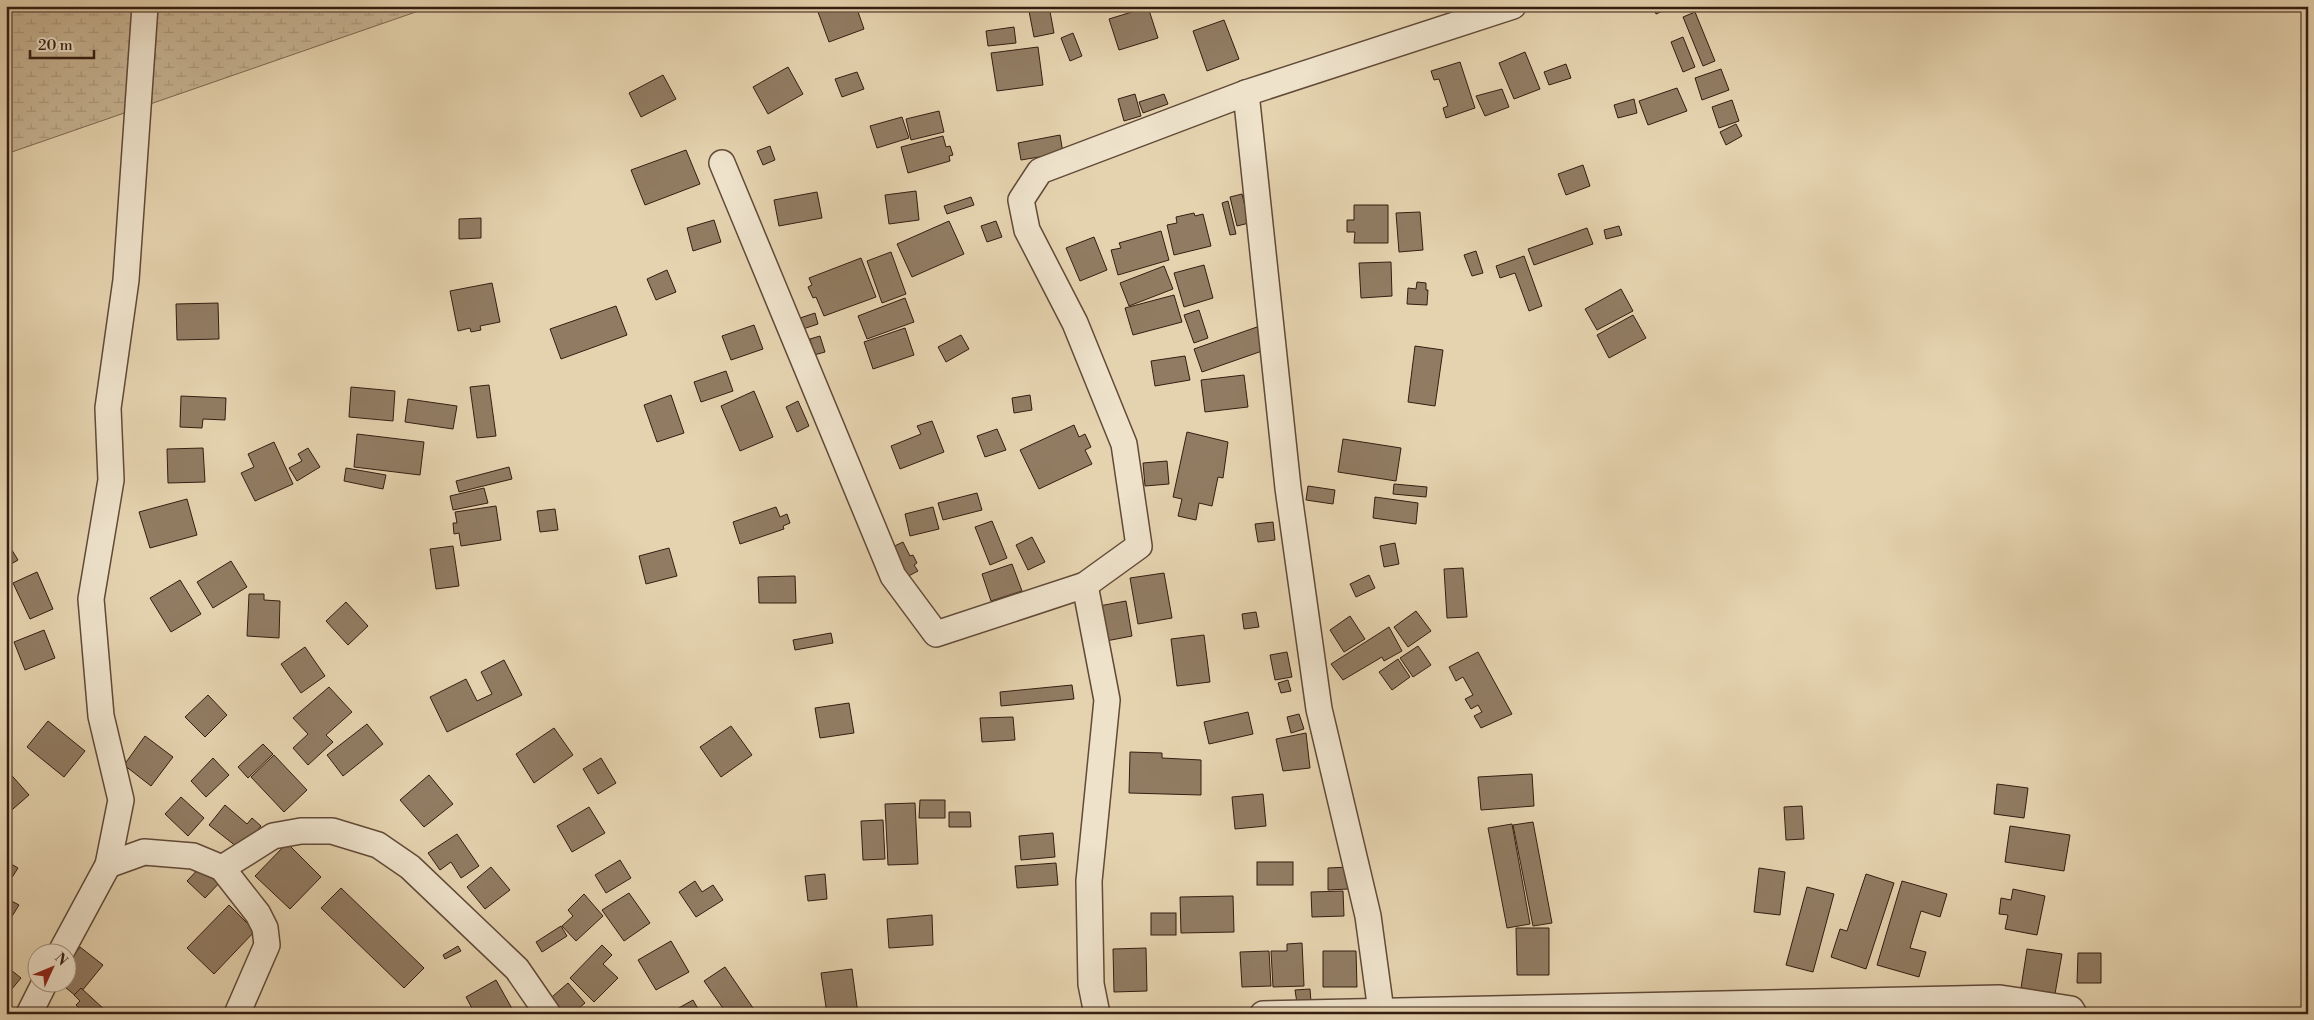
<svg xmlns="http://www.w3.org/2000/svg" width="2314" height="1020" font-family="'Libre Bodoni',serif">
  <defs>
    <pattern id="wetland-marsh" width="20" height="14" patternUnits="userSpaceOnUse" patternTransform="scale(1.25)"><rect width="20" height="14" fill="#c7b494"/><path d="M1 5h8M5 5V1M11 12h8M15 12V8" fill="none" stroke="#ac9a7f"/></pattern>
  </defs>
  <rect width="100%" height="100%" fill="#e5d3af"/>
  <filter id="stains"><feTurbulence type="fractalNoise" baseFrequency=".004" numOctaves="4"/><feColorMatrix values="0 0 0 0 .2 0 0 0 0 .09 0 0 0 0 .02 0 0 0 .5 -.17"/></filter>
  <radialGradient id="worn" r=".72"><stop offset=".6" stop-color="#630" stop-opacity="0"/><stop offset="1" stop-color="#630" stop-opacity=".3"/></radialGradient>
  <!-- wetland -->
  <polygon fill="url(#wetland-marsh)" stroke="#7e6852" points="6,6 433,6 6,154"/>
  <!-- building -->
  <g fill="#917c63" stroke="#351d11">
    <polygon points="834,6 856,6 864,29 829,42 818,12"/>
    <polygon points="1028,6 1049,6 1054,33 1034,37"/>
    <polygon points="1653,6 1675,6 1656,14"/>
    <polygon points="1148,7 1158,38 1119,50 1109,19"/>
    <polygon points="1695,12 1715,61 1703,66 1683,17"/>
    <polygon points="1224,20 1239,59 1207,71 1193,31"/>
    <polygon points="1014,27 1016,43 988,46 986,31"/>
    <polygon points="1073,33 1082,56 1070,61 1061,38"/>
    <polygon points="1683,37 1695,67 1683,72 1671,42"/>
    <polygon points="1038,47 1043,85 997,91 991,53"/>
    <polygon points="1525,52 1540,89 1514,99 1499,63"/>
    <polygon points="1460,62 1475,108 1446,118 1443,108 1448,106 1439,79 1434,80 1431,71"/>
    <polygon points="1566,64 1571,78 1549,85 1544,72"/>
    <polygon points="788,67 803,94 768,114 753,87"/>
    <polygon points="1721,69 1729,90 1702,100 1695,78"/>
    <polygon points="857,72 864,89 842,97 835,79"/>
    <polygon points="663,75 676,99 641,117 629,93"/>
    <polygon points="1677,88 1687,111 1648,125 1639,101"/>
    <polygon points="1502,89 1509,107 1485,116 1476,96"/>
    <polygon points="1135,94 1141,116 1124,121 1118,99"/>
    <polygon points="1164,94 1168,104 1143,113 1139,102"/>
    <polygon points="1634,99 1637,113 1618,118 1614,105"/>
    <polygon points="1732,100 1739,121 1719,128 1712,107"/>
    <polygon points="939,111 944,132 911,140 906,119"/>
    <polygon points="902,117 909,138 877,148 870,126"/>
    <polygon points="1736,124 1742,136 1726,145 1720,132"/>
    <polygon points="1060,135 1063,153 1021,160 1018,143"/>
    <polygon points="943,136 946,147 950,146 953,155 949,156 950,161 908,173 901,147"/>
    <polygon points="770,146 775,160 763,165 757,151"/>
    <polygon points="686,150 700,184 645,205 631,170"/>
    <polygon points="1583,165 1590,186 1566,195 1558,174"/>
    <polygon points="916,191 919,220 889,224 885,195"/>
    <polygon points="817,192 822,218 779,226 774,200"/>
    <polygon points="1242,194 1249,223 1237,226 1230,197"/>
    <polygon points="971,197 974,205 947,214 944,206"/>
    <polygon points="1228,201 1236,234 1230,235 1222,203"/>
    <polygon points="1354,205 1388,205 1388,243 1354,243 1355,232 1347,232 1347,220 1354,220"/>
    <polygon points="1420,212 1423,250 1399,252 1396,213"/>
    <polygon points="1194,213 1195,216 1203,214 1211,246 1174,255 1167,225 1177,223 1176,217"/>
    <polygon points="481,218 481,238 459,239 459,219"/>
    <polygon points="714,220 721,242 693,251 687,228"/>
    <polygon points="949,221 964,254 912,277 897,244"/>
    <polygon points="996,221 1002,237 987,242 981,226"/>
    <polygon points="1619,226 1622,235 1606,239 1604,230"/>
    <polygon points="1587,228 1593,244 1534,265 1528,249"/>
    <polygon points="1161,231 1169,260 1118,275 1111,250 1121,248 1119,243"/>
    <polygon points="1094,237 1107,270 1080,281 1066,248"/>
    <polygon points="1476,251 1483,273 1472,276 1464,255"/>
    <polygon points="891,252 906,294 882,303 867,261"/>
    <polygon points="1524,256 1542,306 1529,311 1515,273 1500,278 1496,266"/>
    <polygon points="861,258 876,297 824,316 816,297 813,298 808,287 812,285 809,278"/>
    <polygon points="1391,262 1392,296 1361,298 1359,263"/>
    <polygon points="1204,265 1213,298 1184,307 1174,273"/>
    <polygon points="1164,266 1173,289 1129,306 1120,283"/>
    <polygon points="667,270 676,292 656,300 647,279"/>
    <polygon points="1417,282 1426,283 1426,290 1428,290 1427,305 1407,304 1408,288 1416,289"/>
    <polygon points="492,283 500,322 480,326 481,330 471,332 470,328 458,331 450,291"/>
    <polygon points="1621,289 1633,311 1597,330 1585,309"/>
    <polygon points="1174,295 1182,322 1133,335 1125,308"/>
    <polygon points="905,298 914,322 867,339 858,316"/>
    <polygon points="218,303 219,339 177,340 176,304"/>
    <polygon points="616,306 627,335 561,359 550,329"/>
    <polygon points="1199,310 1208,338 1194,343 1184,315"/>
    <polygon points="815,313 818,324 803,329 800,318"/>
    <polygon points="1633,315 1646,338 1609,358 1597,335"/>
    <polygon points="754,325 763,349 731,360 722,336"/>
    <polygon points="1257,327 1265,350 1202,372 1194,349"/>
    <polygon points="905,328 914,355 873,369 864,342"/>
    <polygon points="961,335 969,349 946,362 938,347"/>
    <polygon points="820,336 825,352 814,355 810,339"/>
    <polygon points="1415,346 1443,350 1435,406 1408,402"/>
    <polygon points="1185,356 1190,380 1155,386 1151,361"/>
    <polygon points="726,371 733,391 701,402 694,382"/>
    <polygon points="1244,375 1248,407 1205,412 1201,380"/>
    <polygon points="489,385 496,436 477,438 470,387"/>
    <polygon points="351,387 395,391 393,421 349,417"/>
    <polygon points="754,391 773,437 740,451 721,406"/>
    <polygon points="671,395 684,433 657,442 644,405"/>
    <polygon points="1030,395 1032,410 1014,413 1012,398"/>
    <polygon points="181,396 226,398 225,420 203,419 202,428 180,427"/>
    <polygon points="408,399 457,406 453,429 405,422"/>
    <polygon points="798,401 809,426 797,432 786,407"/>
    <polygon points="932,421 944,452 900,469 891,446 921,434 917,426"/>
    <polygon points="1074,425 1079,437 1085,434 1091,447 1085,450 1092,464 1039,489 1020,450"/>
    <polygon points="997,429 1006,450 985,457 977,436"/>
    <polygon points="1187,432 1228,442 1223,478 1218,477 1212,506 1199,503 1196,520 1178,516 1182,499 1173,497"/>
    <polygon points="357,434 424,442 420,475 354,467"/>
    <polygon points="1343,439 1401,448 1396,481 1338,472"/>
    <polygon points="274,442 293,484 255,501 241,473 254,467 248,454"/>
    <polygon points="203,448 205,482 168,483 167,449"/>
    <polygon points="308,448 320,467 297,481 289,468 302,461 298,454"/>
    <polygon points="1167,461 1169,484 1145,486 1143,463"/>
    <polygon points="509,467 512,479 459,492 456,481"/>
    <polygon points="346,468 386,475 383,489 344,481"/>
    <polygon points="1394,484 1427,487 1426,497 1393,494"/>
    <polygon points="1308,486 1335,490 1333,504 1306,500"/>
    <polygon points="484,488 488,503 453,510 450,496"/>
    <polygon points="977,493 982,510 943,520 938,503"/>
    <polygon points="1375,497 1418,503 1416,524 1373,518"/>
    <polygon points="187,499 197,535 150,548 139,512"/>
    <polygon points="496,506 501,540 461,546 459,533 454,534 453,523 457,523 455,512"/>
    <polygon points="776,507 780,517 787,514 790,523 783,526 784,529 740,544 733,522"/>
    <polygon points="933,507 939,529 910,536 905,514"/>
    <polygon points="555,509 558,530 540,532 537,511"/>
    <polygon points="992,521 1007,558 990,565 975,527"/>
    <polygon points="1273,522 1275,540 1258,542 1255,524"/>
    <polygon points="1032,537 1045,562 1028,570 1016,545"/>
    <polygon points="903,542 910,556 913,555 917,563 914,565 918,571 903,579 884,551"/>
    <polygon points="1395,543 1399,564 1384,567 1380,546"/>
    <polygon points="453,546 459,586 436,589 430,549"/>
    <polygon points="10,547 18,560 6,567 6,549"/>
    <polygon points="669,548 677,576 646,584 639,556"/>
    <polygon points="231,561 247,587 213,608 197,582"/>
    <polygon points="1012,564 1022,591 991,601 982,574"/>
    <polygon points="1463,568 1467,617 1447,618 1444,569"/>
    <polygon points="37,572 53,609 30,619 13,583"/>
    <polygon points="1164,573 1172,618 1138,624 1130,578"/>
    <polygon points="1369,575 1375,588 1356,597 1350,584"/>
    <polygon points="795,576 796,603 759,603 758,577"/>
    <polygon points="180,580 201,614 171,632 150,598"/>
    <polygon points="249,594 264,594 264,600 280,601 279,638 247,636"/>
    <polygon points="1126,601 1132,636 1106,641 1099,606"/>
    <polygon points="346,602 368,626 348,645 326,621"/>
    <polygon points="1416,611 1431,631 1408,647 1394,627"/>
    <polygon points="1256,612 1259,627 1244,629 1242,614"/>
    <polygon points="1350,616 1365,639 1344,652 1330,630"/>
    <polygon points="1389,627 1402,651 1384,661 1382,657 1343,680 1331,664"/>
    <polygon points="44,630 55,658 25,670 14,642"/>
    <polygon points="831,633 833,643 795,650 793,640"/>
    <polygon points="1204,635 1210,682 1177,686 1171,639"/>
    <polygon points="1418,646 1431,665 1413,677 1400,658"/>
    <polygon points="305,647 325,676 301,693 281,664"/>
    <polygon points="1287,652 1292,677 1275,680 1270,655"/>
    <polygon points="1478,652 1512,714 1481,728 1474,716 1482,712 1478,705 1471,709 1465,699 1473,695 1463,677 1456,681 1449,667"/>
    <polygon points="1398,659 1410,677 1392,690 1379,672"/>
    <polygon points="504,660 522,695 447,732 430,697 466,679 477,701 492,694 481,672"/>
    <polygon points="1288,680 1291,691 1281,693 1278,683"/>
    <polygon points="1072,685 1074,699 1001,706 1000,692"/>
    <polygon points="329,687 352,712 326,735 333,742 308,765 293,748 308,734 293,718"/>
    <polygon points="208,695 227,715 205,737 185,717"/>
    <polygon points="849,703 854,733 820,738 815,708"/>
    <polygon points="1248,712 1253,734 1209,744 1204,722"/>
    <polygon points="1299,714 1304,729 1291,733 1287,717"/>
    <polygon points="1013,717 1015,740 982,742 980,718"/>
    <polygon points="48,721 85,751 64,777 27,747"/>
    <polygon points="367,724 383,744 343,776 327,755"/>
    <polygon points="731,726 752,755 721,777 700,747"/>
    <polygon points="554,728 573,755 534,783 516,754"/>
    <polygon points="1306,733 1310,768 1283,771 1276,739"/>
    <polygon points="145,736 173,757 151,786 124,765"/>
    <polygon points="263,744 273,754 248,778 238,767"/>
    <polygon points="1130,752 1162,753 1162,758 1201,760 1201,795 1129,793"/>
    <polygon points="274,755 307,790 284,812 251,777"/>
    <polygon points="213,758 229,775 206,797 191,781"/>
    <polygon points="601,758 616,783 598,794 583,769"/>
    <polygon points="6,769 29,795 6,815"/>
    <polygon points="1532,774 1534,806 1481,810 1478,777"/>
    <polygon points="429,775 453,804 424,827 400,800"/>
    <polygon points="1997,784 2028,788 2024,818 1994,814"/>
    <polygon points="1263,794 1266,826 1235,829 1232,797"/>
    <polygon points="181,797 204,818 188,836 165,814"/>
    <polygon points="920,800 945,800 945,818 919,818"/>
    <polygon points="915,803 918,864 888,865 885,804"/>
    <polygon points="225,805 247,824 252,818 261,826 241,850 209,825"/>
    <polygon points="1802,806 1804,839 1786,840 1784,807"/>
    <polygon points="589,807 605,833 572,852 557,826"/>
    <polygon points="949,812 970,812 971,827 949,827"/>
    <polygon points="883,820 885,859 863,860 861,821"/>
    <polygon points="1533,822 1552,923 1533,926 1513,825"/>
    <polygon points="1512,824 1530,924 1507,928 1488,828"/>
    <polygon points="2010,826 2070,835 2064,871 2005,862"/>
    <polygon points="1053,833 1055,857 1021,860 1019,836"/>
    <polygon points="457,834 479,866 461,878 451,862 440,870 428,853"/>
    <polygon points="287,843 321,877 290,909 255,876"/>
    <polygon points="620,860 631,878 606,893 595,875"/>
    <polygon points="6,861 18,868 6,887"/>
    <rect x="1257" y="862" width="36" height="23"/>
    <polygon points="204,863 222,880 205,898 187,881"/>
    <polygon points="1056,863 1058,885 1017,888 1015,866"/>
    <polygon points="491,867 510,890 485,909 467,887"/>
    <polygon points="1348,867 1348,889 1328,890 1328,868"/>
    <polygon points="1759,868 1785,872 1780,915 1754,912"/>
    <polygon points="825,874 827,899 808,901 805,876"/>
    <polygon points="1866,874 1894,883 1866,969 1831,957 1840,929 1847,931"/>
    <polygon points="695,881 702,892 713,885 723,900 696,917 679,892"/>
    <polygon points="1902,881 1947,894 1940,917 1921,911 1910,948 1926,952 1919,977 1877,965"/>
    <polygon points="1807,887 1834,894 1813,972 1786,965"/>
    <polygon points="341,888 424,968 404,988 321,908"/>
    <polygon points="2013,889 2045,896 2037,935 2005,929 2008,915 1999,914 2001,898 2011,900"/>
    <polygon points="1343,891 1344,916 1312,917 1311,892"/>
    <polygon points="629,893 650,923 624,941 602,910"/>
    <polygon points="584,894 603,916 576,941 562,926 573,916 568,910"/>
    <polygon points="1233,896 1234,932 1181,933 1180,897"/>
    <polygon points="6,898 19,905 6,926"/>
    <polygon points="229,905 255,931 214,974 187,948"/>
    <rect x="1151" y="913" width="25" height="22"/>
    <polygon points="932,915 933,945 889,948 887,919"/>
    <polygon points="561,926 567,936 542,952 536,942"/>
    <polygon points="1516,928 1549,928 1549,975 1517,975"/>
    <polygon points="671,941 689,972 656,990 638,960"/>
    <polygon points="1302,943 1304,986 1273,987 1271,951 1287,951 1287,944"/>
    <polygon points="602,945 612,955 603,964 618,978 594,1002 570,978"/>
    <polygon points="458,946 461,951 445,959 443,955"/>
    <polygon points="80,947 103,965 77,997 59,982 68,982 68,963"/>
    <polygon points="1146,948 1147,991 1114,992 1113,949"/>
    <polygon points="2027,949 2062,954 2055,994 2021,988"/>
    <polygon points="1269,951 1271,986 1242,987 1240,952"/>
    <polygon points="1323,951 1356,951 1357,987 1323,987"/>
    <polygon points="2078,953 2101,953 2101,983 2077,983"/>
    <polygon points="6,966 21,978 6,996"/>
    <polygon points="725,967 753,1008 744,1014 727,1014 704,981"/>
    <polygon points="852,969 858,1014 827,1014 821,973"/>
    <polygon points="496,980 515,1014 475,1014 466,997"/>
    <polygon points="568,983 585,1003 572,1014 555,1014 545,1003"/>
    <polygon points="81,988 105,1010 102,1014 85,1014 76,1005 80,1001 74,995"/>
    <polygon points="1310,989 1311,1002 1297,1003 1295,990"/>
    <polygon points="693,1000 701,1014 668,1014"/>
  </g>
  <g fill="none" stroke-linecap="round" stroke-linejoin="round">
    <!-- minor casing -->
    <g stroke="#614a38" stroke-width="28">
      <g id="minor">
        <polyline points="1246,93 1288,488 1319,709 1368,916 1381,1011"/>
        <polyline points="722,163 893,576 936,634 1085,585 1139,546 1124,444 1075,323 1027,230 1021,200 1040,171 1246,93 1513,6"/>
        <polyline points="1085,585 1107,700 1089,881 1091,984 1097,1014"/>
        <polyline points="108,865 144,852 193,856 222,868 258,914 265,928 267,945 237,1014"/>
        <polyline points="222,868 273,836 301,831 332,831 378,845 410,867 517,969 548,1014"/>
        <polyline points="61,952 108,865 121,800 101,716 91,599 111,480 108,408 126,280 145,6"/>
        <polyline points="29,1014 45,982"/>
        <polyline points="1263,1014 2000,998 2071,1009 2074,1014"/>
      </g>
    </g>
    <!-- minor -->
    <use href="#minor" stroke="#eee2cb" stroke-width="25"/>
  </g>
  <!-- margin -->
  <rect width="2314" height="1020" fill="none" stroke="#e5d3af" stroke-width="25"/>
  <rect x="8" y="8" width="2299" height="1005" fill="none" stroke="#351d11" stroke-width="2.5"/>
  <rect x="12" y="12" width="2289" height="995" fill="none" stroke="#351d11"/>
  <!-- north arrow -->
  <g transform="translate(52 968) rotate(46)"><circle r="24" fill="#eee2cb" stroke="#a49381"/>
  <path d="M0-4L9 19L0 12L-9 19Z" fill="#8f2418"/>
  <text y="-8" font-size="14" font-weight="bold" text-anchor="middle" fill="#351d11">N</text>
  </g>
  <!-- scale -->
  <path d="M30 50v8h64v-8" fill="none" stroke="#351d11" stroke-width="2.5"/>
  <text x="38" y="50" font-size="15" fill="#351d11" stroke="#eee2cb" stroke-width="4" paint-order="stroke">20 m</text>
  <rect width="100%" height="100%" filter="url(#stains)"/>
  <rect width="100%" height="100%" fill="url(#worn)"/>
</svg>
